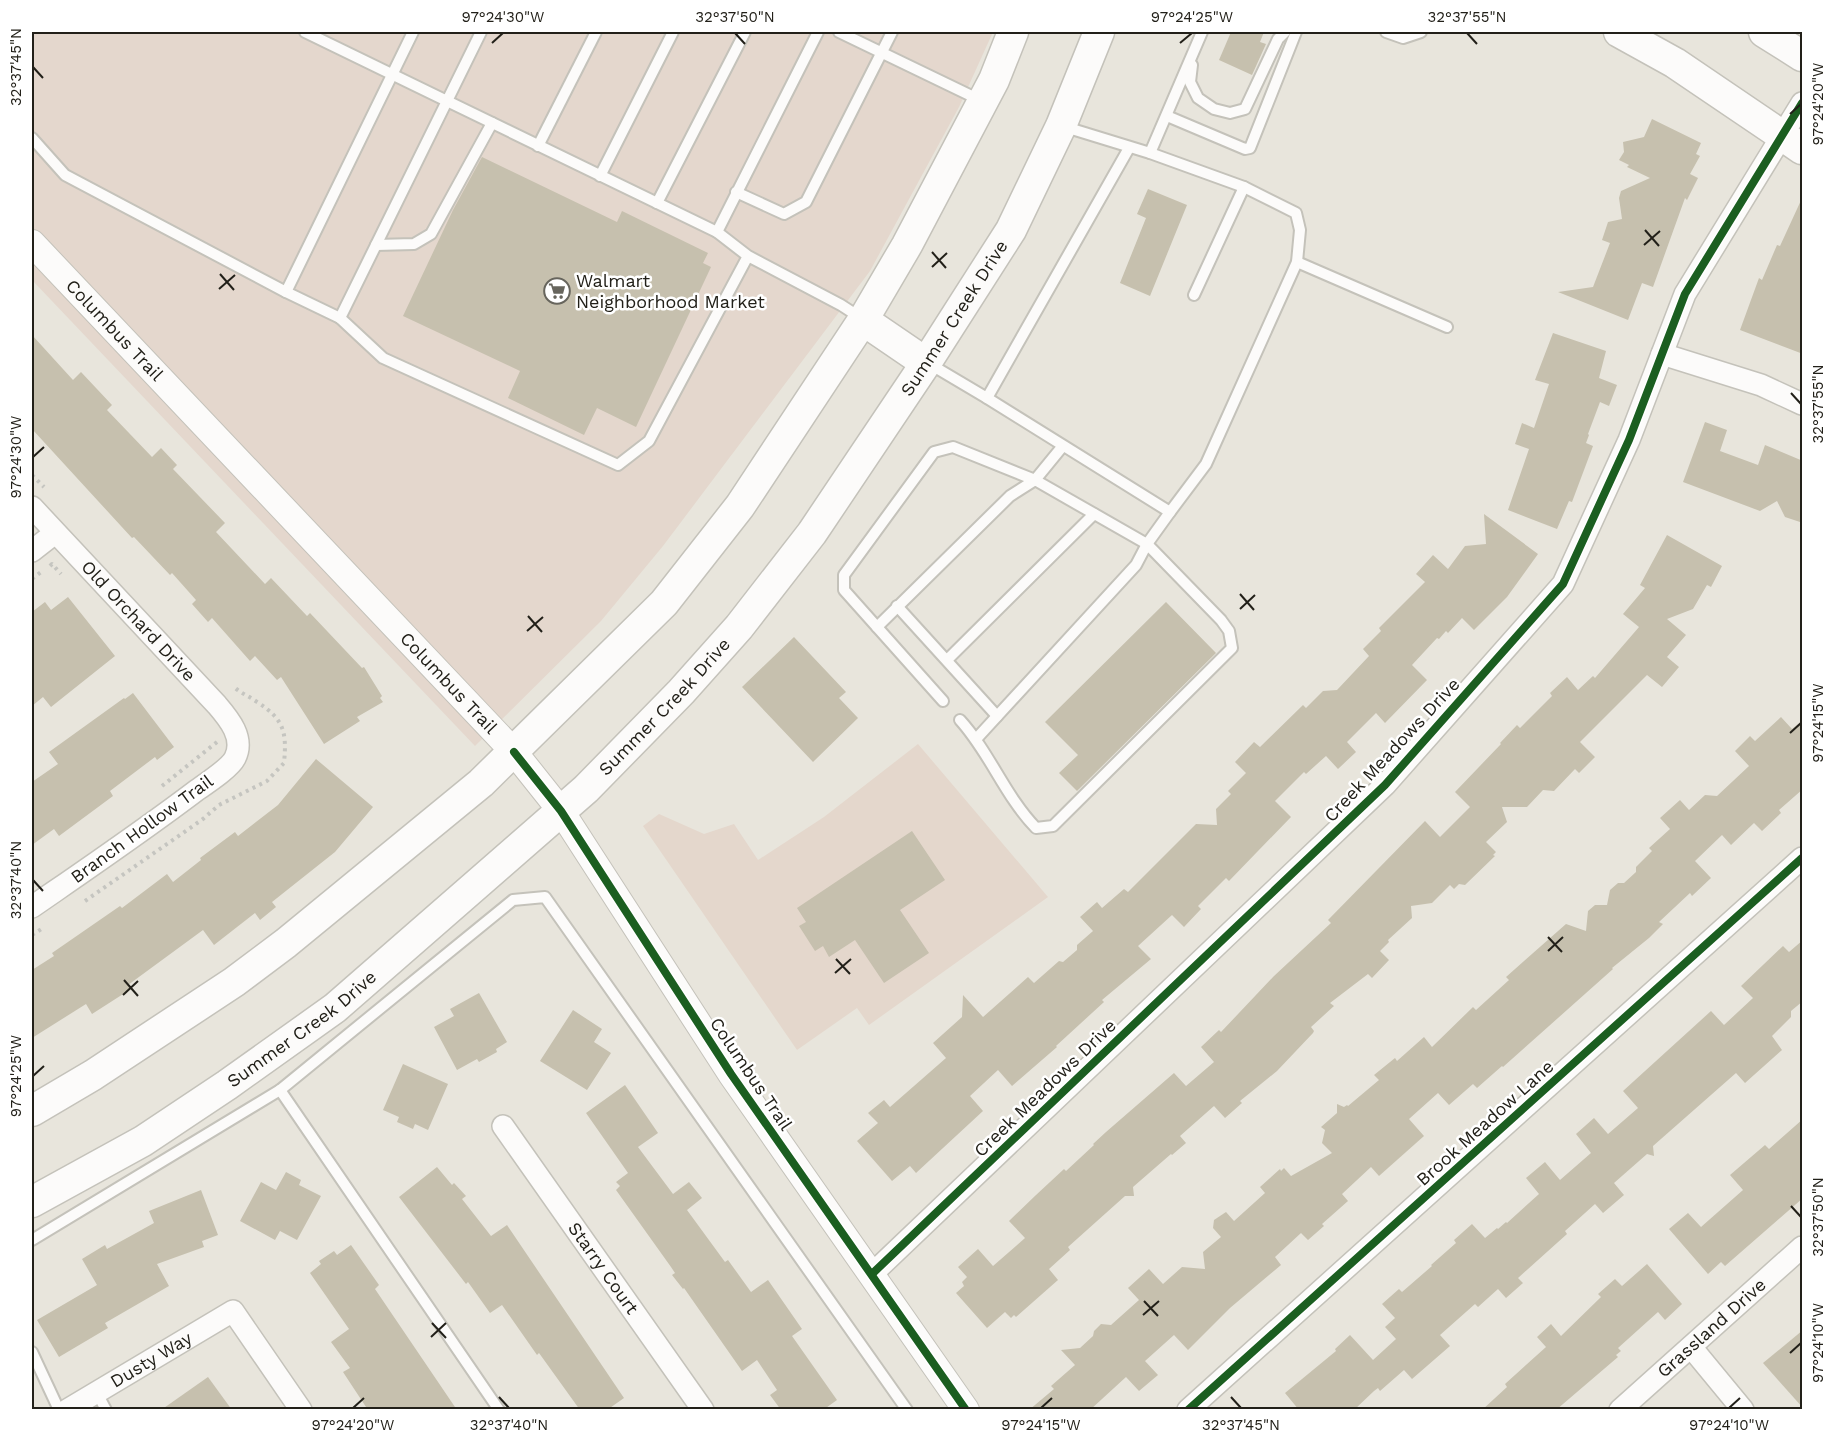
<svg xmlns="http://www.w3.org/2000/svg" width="1834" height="1441" font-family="'Work Sans',sans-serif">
  <rect width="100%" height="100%" fill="#e8e5dc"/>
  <!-- commercial -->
  <polygon fill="#e4d7cd" points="32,32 993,32 959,107 870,271 663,546 601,621 475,746 32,280"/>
  <!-- education -->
  <polygon fill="#e4d7cc" points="918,744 1048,897 869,1025 857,1008 797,1050 643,826 659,814 704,834 734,824 758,860 824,817"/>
  <!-- building -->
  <g fill="#c6c0ae">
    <polygon points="1231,32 1264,32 1260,42 1266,44 1252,75 1219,60"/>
    <polygon points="1652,119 1701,143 1696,154 1700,156 1690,174 1698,178 1687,200 1685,198 1653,287 1642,283 1628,320 1558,292 1593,287 1610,243 1602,240 1608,222 1622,219 1619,198 1621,191 1650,178 1627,167 1629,165 1619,160 1624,152 1623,142 1644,137"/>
    <polygon points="482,157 617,222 622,211 708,253 703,263 711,267 636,427 597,408 584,435 508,398 520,371 403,316 453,210"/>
    <polygon points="1148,189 1187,205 1150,296 1120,283 1146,218 1137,214"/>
    <polygon points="1803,196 1803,354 1740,330 1759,278 1762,280 1777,245 1780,246"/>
    <polygon points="1553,333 1606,351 1599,378 1617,385 1609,406 1600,402 1588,434 1589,435 1586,443 1593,446 1572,502 1569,501 1557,529 1508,510 1529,449 1515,444 1522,423 1534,428 1549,384 1535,380"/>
    <polygon points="32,335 73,380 81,372 112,405 107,410 152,457 161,448 177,465 173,469 225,523 216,532 265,584 271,578 307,616 310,613 362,668 364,667 382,696 380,698 383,702 357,717 360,721 324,744 281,677 277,680 255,656 250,661 212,618 208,622 192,604 196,600 172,573 170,575 134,537 132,538 32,429"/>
    <polygon points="1705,422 1727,430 1720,451 1758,465 1765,445 1803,461 1803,523 1785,517 1777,501 1760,511 1683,482"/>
    <polygon points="1484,514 1538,554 1507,597 1474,630 1462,618 1448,633 1446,631 1439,639 1437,638 1412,665 1427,680 1385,723 1376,713 1347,742 1356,752 1338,769 1326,756 1306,774 1304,772 1275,801 1291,817 1229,881 1226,878 1198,906 1201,909 1184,927 1172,915 1138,946 1151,959 1102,1000 1104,1002 1056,1046 1057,1047 1012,1086 998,1070 970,1096 983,1111 916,1173 910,1166 892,1181 857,1141 878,1123 868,1113 884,1100 890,1107 946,1058 933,1043 962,1017 963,995 983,1017 1028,977 1034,983 1059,961 1063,962 1077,950 1077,945 1093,931 1080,917 1097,902 1102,908 1124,889 1128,892 1196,824 1217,825 1216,809 1231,794 1228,791 1246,773 1235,762 1254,742 1260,747 1303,705 1306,708 1323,691 1337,690 1369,656 1363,649 1381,631 1379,628 1425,582 1416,574 1433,555 1448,569 1465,546 1486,544"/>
    <polygon points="1667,535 1722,566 1711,587 1707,585 1693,609 1667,619 1686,635 1667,657 1679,667 1662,687 1647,675 1580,742 1595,757 1579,773 1575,769 1554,791 1543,790 1527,807 1502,807 1507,822 1486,842 1496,852 1493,855 1495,856 1465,885 1459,884 1454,889 1450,885 1432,903 1411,906 1412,918 1388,940 1389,942 1380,951 1389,960 1372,978 1368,974 1330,1003 1334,1006 1311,1027 1314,1031 1313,1033 1277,1071 1240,1101 1242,1103 1225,1118 1214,1106 1180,1136 1186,1143 1172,1155 1171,1154 1133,1187 1134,1196 1125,1196 1068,1247 1070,1250 1049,1269 1058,1280 1016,1317 1014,1315 1011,1318 1005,1312 987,1328 956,1293 964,1286 962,1282 967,1277 958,1267 978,1249 993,1266 1025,1238 1009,1221 1036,1195 1064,1169 1066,1171 1094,1145 1093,1144 1106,1132 1174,1073 1186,1086 1214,1062 1201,1047 1219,1030 1221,1032 1274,976 1331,923 1328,920 1425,821 1440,837 1470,807 1455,792 1501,744 1500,743 1517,725 1520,728 1552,696 1550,693 1567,677 1578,690 1593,676 1595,678 1639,627 1623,614 1645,588 1640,585"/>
    <polygon points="68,597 115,656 51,707 43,697 32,706 32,612 45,602 51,610"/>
    <polygon points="1166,602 1216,653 1077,791 1059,773 1078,755 1045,722"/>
    <polygon points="794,637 846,692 839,698 858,718 813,762 742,687"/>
    <polygon points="133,693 174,747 157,760 155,757 110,791 113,796 59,836 54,829 32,845 32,782 58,764 49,752 124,698 125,699"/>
    <polygon points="1781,717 1792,729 1803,720 1803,789 1779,810 1781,813 1762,831 1754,823 1731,845 1722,835 1695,861 1711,878 1692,896 1690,893 1659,922 1663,924 1649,938 1612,968 1613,969 1503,1067 1502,1066 1477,1088 1473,1084 1449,1105 1438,1093 1409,1119 1424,1136 1379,1176 1371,1167 1342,1194 1348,1201 1322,1224 1324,1226 1308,1240 1301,1233 1275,1257 1281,1265 1230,1308 1188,1350 1174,1335 1145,1361 1158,1375 1139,1391 1126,1377 1090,1410 1029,1410 1054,1389 1051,1386 1075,1365 1061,1350 1080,1348 1093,1336 1094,1331 1101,1324 1111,1325 1139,1300 1128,1288 1149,1269 1163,1284 1182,1267 1205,1269 1203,1252 1221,1237 1213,1228 1214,1220 1226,1212 1234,1221 1265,1193 1260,1187 1280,1169 1281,1171 1284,1168 1291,1176 1332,1153 1322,1143 1325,1130 1321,1127 1337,1113 1337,1104 1344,1107 1347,1105 1348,1106 1379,1080 1374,1075 1395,1058 1397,1061 1424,1037 1432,1047 1473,1007 1476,1010 1509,980 1506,977 1566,924 1586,931 1588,911 1595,905 1607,905 1610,890 1618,883 1624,883 1636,872 1636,867 1652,851 1649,848 1670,829 1660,818 1680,800 1689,810 1705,795 1717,796 1749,766 1735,751 1750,736 1755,741"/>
    <polygon points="316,759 373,807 335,852 272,902 276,907 260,920 255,913 214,945 203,930 128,985 131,989 92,1014 86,1004 32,1038 32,970 54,956 52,953 120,906 122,908 167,874 173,882 201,860 200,858 235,832 238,836 278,805"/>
    <polygon points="912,831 945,880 900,910 929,953 884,983 855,940 829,957 823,946 815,951 799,926 806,922 797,908"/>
    <polygon points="1803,940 1803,1001 1791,1011 1791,1017 1772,1036 1782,1050 1745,1083 1736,1073 1653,1146 1654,1156 1647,1154 1614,1183 1624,1195 1603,1213 1595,1204 1565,1231 1567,1234 1518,1278 1523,1283 1506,1298 1498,1289 1478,1307 1475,1304 1440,1335 1450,1346 1412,1379 1404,1370 1380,1391 1378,1388 1374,1391 1354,1410 1299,1410 1285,1393 1336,1351 1335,1349 1350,1335 1373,1360 1396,1339 1385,1327 1395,1318 1382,1304 1399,1289 1402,1292 1432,1266 1431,1265 1456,1243 1454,1240 1472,1224 1485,1238 1497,1228 1498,1229 1506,1222 1507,1223 1539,1194 1526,1178 1545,1162 1560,1180 1591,1153 1576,1134 1594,1118 1608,1134 1638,1108 1623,1091 1711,1011 1724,1025 1753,998 1741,986 1783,946 1789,952"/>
    <polygon points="479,993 507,1042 496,1049 497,1052 479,1062 477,1059 457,1070 434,1027 454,1016 450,1009"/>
    <polygon points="573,1010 602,1029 594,1042 611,1053 587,1090 540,1061"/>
    <polygon points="403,1064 448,1084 428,1130 415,1124 413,1129 397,1122 399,1117 383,1110"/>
    <polygon points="625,1085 658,1133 638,1147 673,1194 689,1182 702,1198 687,1210 725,1262 728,1260 751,1292 768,1280 802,1329 792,1336 837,1400 823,1410 781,1410 770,1395 777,1390 757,1360 742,1371 684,1288 683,1289 672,1275 675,1273 671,1267 616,1190 620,1186 616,1182 628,1173 586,1113"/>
    <polygon points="1803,1119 1803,1198 1725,1266 1721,1262 1708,1274 1669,1229 1688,1213 1701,1227 1743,1190 1730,1175 1765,1145 1769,1149"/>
    <polygon points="437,1167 452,1185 454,1183 466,1196 462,1199 491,1236 507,1225 624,1398 607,1410 580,1410 539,1353 537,1355 502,1305 490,1313 468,1282 466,1284 399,1197"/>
    <polygon points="286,1172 301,1180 299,1185 321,1196 297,1240 280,1231 275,1240 240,1221 261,1182 276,1190"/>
    <polygon points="201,1190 218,1235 202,1241 204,1247 157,1264 169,1286 105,1323 108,1328 59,1357 37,1320 97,1285 82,1259 105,1245 107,1249 154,1223 149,1211"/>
    <polygon points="351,1245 379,1285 375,1289 457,1410 368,1410 343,1372 350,1368 331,1342 349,1329 310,1273 321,1264 319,1261 334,1251 337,1255"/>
    <polygon points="1647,1264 1682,1304 1665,1320 1658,1312 1618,1348 1621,1351 1616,1355 1618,1357 1556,1410 1482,1410 1507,1387 1505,1384 1546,1347 1537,1337 1551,1324 1561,1336 1601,1297 1598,1294 1615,1279 1622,1286"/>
    <polygon points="1803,1330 1803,1408 1763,1363"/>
    <polygon points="208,1377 232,1410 161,1410"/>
  </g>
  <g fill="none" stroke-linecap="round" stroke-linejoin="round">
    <!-- service casing -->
    <g stroke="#c4c2ba" stroke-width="14">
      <g id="service">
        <polyline points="305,32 447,101 481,32"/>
        <polyline points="839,32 982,101"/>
        <polyline points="1386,32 1403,38 1421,32"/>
        <polyline points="1192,65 1190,82 1198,98 1214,109 1230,113 1245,109 1278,39 1285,32"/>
        <polyline points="1167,116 1245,149 1250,148 1296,32"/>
        <polyline points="1062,126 1150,153 1202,32"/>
        <polyline points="32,138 65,175 286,292"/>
        <polyline points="538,146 596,32"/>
        <polyline points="1150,153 1244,187 1194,295"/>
        <polyline points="600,176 673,32"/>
        <polyline points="736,192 784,214 806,202 892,32"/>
        <polyline points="657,203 745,32"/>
        <polyline points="717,232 818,32"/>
        <polyline points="376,245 414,244 431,234 492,123"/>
        <polyline points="748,256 649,441 618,465 383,358 340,318 447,101 717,232 748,256 841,305 861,318"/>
        <polyline points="1297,262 1447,327"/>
        <polyline points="340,318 286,292 413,32"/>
        <polyline points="928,363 987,398 1129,148"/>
        <polyline points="1170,512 1206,464 1297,262 1300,230 1296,213 1244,187"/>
        <polyline points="897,606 997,716"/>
        <path d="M877,627L1010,496L1035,480L1147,544L1221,620L1229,631L1232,648L1053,826L1036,828C1005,796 990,753 960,720"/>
        <polyline points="947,660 1094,514"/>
        <polyline points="943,701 844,590 844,575 934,452 953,447 1035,480 1062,447"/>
        <polyline points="977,738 1136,565 1147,544 1170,512 987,398"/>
        <polyline points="280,1090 499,1410"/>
        <polyline points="32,1240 280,1090 513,900 545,897 907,1410"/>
        <polyline points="32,1352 59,1410"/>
        <polyline points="97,1393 106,1410"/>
      </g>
    </g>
    <!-- minor casing -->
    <g stroke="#c4c2ba" stroke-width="24">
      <g id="minor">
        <polyline points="1662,354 1761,385 1802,404"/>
        <path id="s1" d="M32,507L217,705C229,719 245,738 235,758C230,768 207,783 197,790C143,831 87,869 32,907"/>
        <polyline points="32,551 55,533"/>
        <path id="s2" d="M503,1126L703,1410"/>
        <polyline points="872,1274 1385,785 1563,584 1629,440 1685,294 1802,103"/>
        <polyline points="1691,1347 1743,1410"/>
        <path id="s3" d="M67,1410L233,1311L301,1410"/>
        <polyline points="1188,1410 1802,858"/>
        <path id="s4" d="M1620,1410L1802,1247"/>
      </g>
    </g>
    <!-- tertiary casing -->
    <g stroke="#c4c2ba" stroke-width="28">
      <g id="tertiary">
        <path id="s5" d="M32,243L514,752L561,811L731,1074L966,1410"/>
      </g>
    </g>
    <!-- secondary casing -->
    <g stroke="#c4c2ba" stroke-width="33">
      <g id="secondary">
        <polyline points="1619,32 1675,63 1802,149"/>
        <polyline points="1764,32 1802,56"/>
        <polyline points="863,320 926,363"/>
        <polyline points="32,1111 93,1075 234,982 286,943 481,783 664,603 740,506 863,320 907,245 994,80 1013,32"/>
        <path id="s6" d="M32,1202L143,1141L227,1085L335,1008L586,789L681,692L739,627L812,533L926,363L1011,230L1061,126L1099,32"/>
      </g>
    </g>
    <!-- path -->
    <g stroke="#c5c5c0" stroke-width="4" stroke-dasharray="3 4.5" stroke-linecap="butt">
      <polyline points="32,475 44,487"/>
      <polyline points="50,566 52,564 61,574"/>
      <polyline points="32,579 41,572"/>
      <polyline points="162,786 217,742"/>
      <path d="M85,901L203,819L219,805L267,781L284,763C287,732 284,719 257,702C249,696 240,693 233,686"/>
      <polyline points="32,935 43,928"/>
    </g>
    <!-- service -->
    <use href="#service" stroke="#fcfbfa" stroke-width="10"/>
    <!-- minor -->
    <use href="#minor" stroke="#fcfbfa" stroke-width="21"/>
    <!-- tertiary -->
    <use href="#tertiary" stroke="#fcfbfa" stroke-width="26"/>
    <!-- secondary -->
    <use href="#secondary" stroke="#fcfbfa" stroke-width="30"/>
    <!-- cycleway casing -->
    <g stroke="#fff" stroke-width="11">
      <g id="cycleway">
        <polyline points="514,752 561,811 731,1074 966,1410"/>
        <polyline points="872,1274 1385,785 1563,584 1629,440 1685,294 1802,103"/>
        <polyline points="1188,1410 1802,858"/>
      </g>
    </g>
    <!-- cycleway -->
    <use href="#cycleway" stroke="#1b5e20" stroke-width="8"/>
  </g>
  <!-- ticks -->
  <path fill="none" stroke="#222019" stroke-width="2" d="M735,33L745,44M1467,33L1477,44M492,43L503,33M1180,43L1192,33M33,67L43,78M1790,114L1801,104M1645,230L1659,246M1644,245L1660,231M932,252L946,268M932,267L947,253M220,274L234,290M219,289L235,275M1791,393L1801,404M33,457L44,447M1240,594L1254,610M1240,609L1255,595M528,616L542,632M527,631L543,617M1790,733L1801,723M33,880L43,891M1548,937L1562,952M1548,951L1563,937M836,959L850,974M835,973L851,959M124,980L138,996M123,995L138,981M33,1076L44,1066M1791,1206L1801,1217M1144,1301L1158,1316M1143,1315L1159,1301M432,1323L446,1338M431,1337L446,1323M1790,1353L1801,1343M499,1397L509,1408M1231,1397L1241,1408M353,1408L364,1398M1041,1408L1052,1398M1729,1408L1740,1398"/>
  <!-- icons -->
  <defs>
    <g id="supermarket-ring" transform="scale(1.35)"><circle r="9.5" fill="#fff" stroke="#67655d" stroke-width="1.5"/><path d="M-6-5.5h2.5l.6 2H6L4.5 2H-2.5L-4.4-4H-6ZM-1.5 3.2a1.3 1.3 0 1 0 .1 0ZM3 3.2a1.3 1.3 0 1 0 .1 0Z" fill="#67655d"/></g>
  </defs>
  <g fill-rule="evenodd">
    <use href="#supermarket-ring" x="557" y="291"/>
  </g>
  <g text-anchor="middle" stroke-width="5" stroke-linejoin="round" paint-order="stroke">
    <!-- poi labels -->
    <g font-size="18" fill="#222019" stroke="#fff" text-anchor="start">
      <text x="576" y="287">Walmart<tspan x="576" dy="21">Neighborhood Market</tspan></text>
    </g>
    <!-- street labels -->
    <g font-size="18" fill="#222019" stroke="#fff">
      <text dy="6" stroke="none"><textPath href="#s6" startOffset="1293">Summer Creek Drive</textPath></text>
      <text dy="6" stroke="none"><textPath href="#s5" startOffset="120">Columbus Trail</textPath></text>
      <text dy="6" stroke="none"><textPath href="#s1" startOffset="156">Old Orchard Drive</textPath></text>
      <text dy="6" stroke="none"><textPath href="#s5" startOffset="606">Columbus Trail</textPath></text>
      <text dy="6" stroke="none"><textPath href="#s6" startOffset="807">Summer Creek Drive</textPath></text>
      <text transform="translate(1392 750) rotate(-47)" y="6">Creek Meadows Drive</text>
      <text transform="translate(142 829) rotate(-36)" y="6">Branch Hollow Trail</text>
      <text dy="6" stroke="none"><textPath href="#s6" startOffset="321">Summer Creek Drive</textPath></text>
      <text transform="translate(751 1074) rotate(56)" y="6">Columbus Trail</text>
      <text transform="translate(1045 1088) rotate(-44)" y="6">Creek Meadows Drive</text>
      <text transform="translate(1485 1123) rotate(-42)" y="6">Brook Meadow Lane</text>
      <text dy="6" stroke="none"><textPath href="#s2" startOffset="174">Starry Court</textPath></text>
      <text dy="6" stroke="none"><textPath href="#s4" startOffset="123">Grassland Drive</textPath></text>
      <text dy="6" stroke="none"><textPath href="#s3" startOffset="98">Dusty Way</textPath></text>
    </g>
  </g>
  <!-- border -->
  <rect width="1834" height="1441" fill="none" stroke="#ffffff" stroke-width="66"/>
  <rect x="33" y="33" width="1768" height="1375" fill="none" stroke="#222019" stroke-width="2"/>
  <g font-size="15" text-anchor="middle" fill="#222019">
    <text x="503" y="22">97°24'30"W</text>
    <text x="735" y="22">32°37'50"N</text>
    <text x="1192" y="22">97°24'25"W</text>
    <text x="1467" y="22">32°37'55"N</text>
    <text transform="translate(16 67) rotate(-90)" y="5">32°37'45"N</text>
    <text transform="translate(1818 104) rotate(-90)" y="5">97°24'20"W</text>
    <text transform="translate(1818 404) rotate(-90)" y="5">32°37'55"N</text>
    <text transform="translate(16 457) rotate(-90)" y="5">97°24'30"W</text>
    <text transform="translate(1818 723) rotate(-90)" y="5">97°24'15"W</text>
    <text transform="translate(16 880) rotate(-90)" y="5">32°37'40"N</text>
    <text transform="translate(16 1076) rotate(-90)" y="5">97°24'25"W</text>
    <text transform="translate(1818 1217) rotate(-90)" y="5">32°37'50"N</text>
    <text transform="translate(1818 1343) rotate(-90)" y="5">97°24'10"W</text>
    <text x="353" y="1430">97°24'20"W</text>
    <text x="509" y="1430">32°37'40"N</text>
    <text x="1041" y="1430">97°24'15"W</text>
    <text x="1241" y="1430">32°37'45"N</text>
    <text x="1729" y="1430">97°24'10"W</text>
  </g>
</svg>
